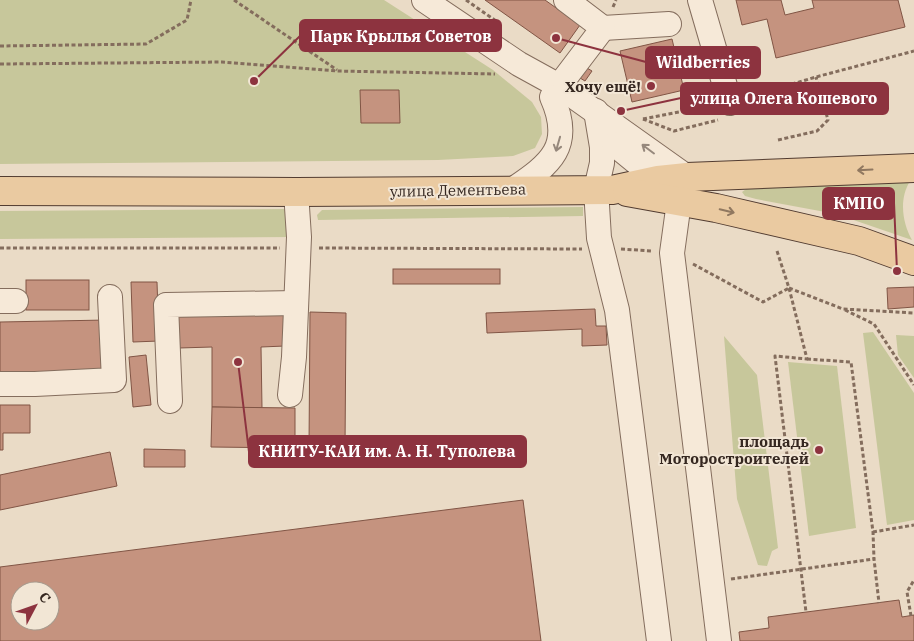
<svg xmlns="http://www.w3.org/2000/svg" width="914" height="641" viewBox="0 0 914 641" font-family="'IBM Plex Serif',serif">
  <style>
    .green { fill: #c7c79b }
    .building { fill: #c5937f; stroke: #815545; fill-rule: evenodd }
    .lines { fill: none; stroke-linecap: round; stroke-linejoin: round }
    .minor-casing { stroke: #846d5d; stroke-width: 26 }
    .major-casing { stroke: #523c31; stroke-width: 30 }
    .path { stroke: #846d5d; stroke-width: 3; stroke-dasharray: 4 2.5; stroke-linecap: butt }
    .minor { stroke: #f6e9d8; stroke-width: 24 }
    .major { stroke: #eacaa1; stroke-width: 28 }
    .oneway { stroke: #96887c }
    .oneway2 { stroke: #907860 }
    .poi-dot { fill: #8d333f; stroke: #f2e6d5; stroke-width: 2 }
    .labels { text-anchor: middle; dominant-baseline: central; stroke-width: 4; stroke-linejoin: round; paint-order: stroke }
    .poi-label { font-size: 15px; font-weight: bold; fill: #352720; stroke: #f2e6d5; text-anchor: end }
    .street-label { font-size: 15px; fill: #352720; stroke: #f2e6d5 }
    .leader { fill: none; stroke: #8d333f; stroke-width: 2 }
    .callout-dot { fill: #8d333f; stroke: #f2e6d5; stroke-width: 2 }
    .callout { fill: #8d333f; stroke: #8d333f; stroke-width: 2 }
    .callout-label { font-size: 16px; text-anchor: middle; font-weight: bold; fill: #fff }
  </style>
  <rect width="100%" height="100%" fill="#eadbc6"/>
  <!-- green -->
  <g class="green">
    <path d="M0 0H384L493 70 532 102 541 117 542 134 535 148 513 156 438 160 0 164Z"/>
    <path d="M910 181C899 199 902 222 912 240L836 214 756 199 745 196 742 192 749 187Z"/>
    <path d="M583 207V216L318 220 317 215 322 210Z"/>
    <path d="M291 209 295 237 0 239V211Z"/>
    <path d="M873 332 914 393V520L887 525 863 333Z"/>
    <path d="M896 335 914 336V378L898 355Z"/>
    <path d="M724 336 757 375 778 548 772 551 767 566 758 565 737 499Z"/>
    <path d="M788 362 837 366 856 528 809 536Z"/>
  </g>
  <!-- building -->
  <g class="building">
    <path d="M485 0H545L580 25 560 53Z"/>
    <path d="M736 0H781L785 15 814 8 812 0H898L905 27 776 58 767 19 742 25Z"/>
    <path d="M672 39 684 90 632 102 620 51Z"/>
    <path d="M582 65 592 71 585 81 575 75Z"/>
    <path d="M360 90H399L400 123H361Z"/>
    <rect x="393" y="269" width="107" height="15"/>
    <rect x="26" y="280" width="63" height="30"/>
    <path d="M131 282H157L159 341 133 342Z"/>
    <path d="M914 287V307L888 309 887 288Z"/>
    <path d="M595 309 596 326H606L607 345 582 346V329L487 333 486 313Z"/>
    <path d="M284 311 285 346 261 347 262 408 212 407V347L179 348 178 313Z"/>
    <path d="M310 312 346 313 345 448 309 447Z"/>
    <path d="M107 320 108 372 0 374V322Z"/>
    <path d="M146 355 151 405 133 407 129 357Z"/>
    <path d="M0 405H30V433H3V450H0Z"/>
    <path d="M212 407 295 408V448L211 447Z"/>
    <path d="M144 449 185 450V467H144Z"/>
    <path d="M110 452 117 486 0 510V475Z"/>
    <path d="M523 500 541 641H0V567ZM20 591H50V621H20Z"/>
    <path d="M899 600 902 617 914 615V641H740L739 632 769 628 768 617Z"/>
  </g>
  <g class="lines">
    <!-- minor casing -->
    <g class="minor-casing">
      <g id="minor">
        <path d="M424 0 519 64 559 86 687 177"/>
        <path d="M700 0 730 103"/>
        <path d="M603 28 669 24"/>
        <path d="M559 86 603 28 566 0"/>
        <path d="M596 111 602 147V163L596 189 599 238 617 310 659 641"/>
        <path d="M614 144 658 180"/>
        <path d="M512 190C551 164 574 146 552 97"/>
        <path d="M679 202 672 253 719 641"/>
        <path d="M0 301H16"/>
        <path d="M0 384H35L114 380 110 297"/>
        <path d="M290 395 294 357 299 237 296 192"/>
        <path d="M170 401 166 305 296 303"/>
      </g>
    </g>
    <!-- major casing -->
    <g class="major-casing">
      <g id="major">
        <path d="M0 191 296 192 612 190 658 180 687 177 914 168"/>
        <path d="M627 192 716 208 859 241 914 261"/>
      </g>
    </g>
    <!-- path -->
    <g class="path">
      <path d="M234 0 337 70"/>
      <path d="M466 0 499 23"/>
      <path d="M613 7 616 0"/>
      <path d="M0 46 146 44 187 20 191 0"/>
      <path d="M0 64 222 62 337 71 495 74"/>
      <path d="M748 97 816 77 914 51"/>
      <path d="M643 119 674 131 718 120"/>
      <path d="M643 119 710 106"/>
      <path d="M778 140 817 131 828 120 816 77"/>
      <path d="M0 248H280"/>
      <path d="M319 248 582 249"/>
      <path d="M621 249 652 251"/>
      <path d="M777 251 789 288 807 359 775 356 806 612"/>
      <path d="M693 264 763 302 789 288"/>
      <path d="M789 288 843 309 914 313"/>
      <path d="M845 310 874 324 914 385"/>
      <path d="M807 359 851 362 873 532 874 559 879 603"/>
      <path d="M873 532 914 525"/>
      <path d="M731 579 874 559"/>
      <path d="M911 616 907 592 914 580"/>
    </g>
    <!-- minor -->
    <use href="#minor" class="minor"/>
    <!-- major -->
    <use href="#major" class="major"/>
  </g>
  <!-- one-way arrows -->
  <defs><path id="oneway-shaft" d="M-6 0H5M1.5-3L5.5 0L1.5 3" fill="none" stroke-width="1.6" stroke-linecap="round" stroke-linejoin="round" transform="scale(1.25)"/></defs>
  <g class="oneway">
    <use href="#oneway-shaft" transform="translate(558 144) rotate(106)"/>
    <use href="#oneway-shaft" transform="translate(648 149) rotate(-143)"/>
  </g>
  <g class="oneway2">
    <use href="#oneway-shaft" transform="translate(865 170) rotate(177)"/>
    <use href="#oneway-shaft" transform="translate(727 211) rotate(13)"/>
  </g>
  <!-- markers -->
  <g class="poi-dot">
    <circle cx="651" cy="86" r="5"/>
    <circle cx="819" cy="450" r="5"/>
  </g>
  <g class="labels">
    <!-- poi labels -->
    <g class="poi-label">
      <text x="641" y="86">Хочу ещё!</text>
      <text x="809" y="441">площадь<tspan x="809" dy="17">Моторостроителей</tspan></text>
    </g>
    <!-- street labels -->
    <g class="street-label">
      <text transform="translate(458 190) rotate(-1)">улица Дементьева</text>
    </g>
  </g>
  <!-- callouts -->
  <path class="leader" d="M254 81L300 36M556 38L646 62M621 111L681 98M897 271L894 203M238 362L249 452"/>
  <g class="callout-dot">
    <circle cx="254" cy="81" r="5"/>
    <circle cx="556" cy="38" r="5"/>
    <circle cx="621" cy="111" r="5"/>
    <circle cx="897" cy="271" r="5"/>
    <circle cx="238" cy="362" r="5"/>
  </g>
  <g class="callout">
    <rect x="300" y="20" width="201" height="31" rx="5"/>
    <rect x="646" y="47" width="114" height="31" rx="5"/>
    <rect x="681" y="83" width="207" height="31" rx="5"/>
    <rect x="823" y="188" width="71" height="31" rx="5"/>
    <rect x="249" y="436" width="277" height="31" rx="5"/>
  </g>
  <g class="callout-label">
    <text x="401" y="42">Парк Крылья Советов</text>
    <text x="703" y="68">Wildberries</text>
    <text x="784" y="104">улица Олега Кошевого</text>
    <text x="859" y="209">КМПО</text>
    <text x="387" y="457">КНИТУ-КАИ им. А. Н. Туполева</text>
  </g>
  <!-- north arrow -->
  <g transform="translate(35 606) rotate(49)"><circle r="24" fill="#f2e6d5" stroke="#a69a8d"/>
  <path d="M0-4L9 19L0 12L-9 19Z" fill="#8d333f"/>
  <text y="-8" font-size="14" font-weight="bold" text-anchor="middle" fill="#352720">С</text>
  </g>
</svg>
